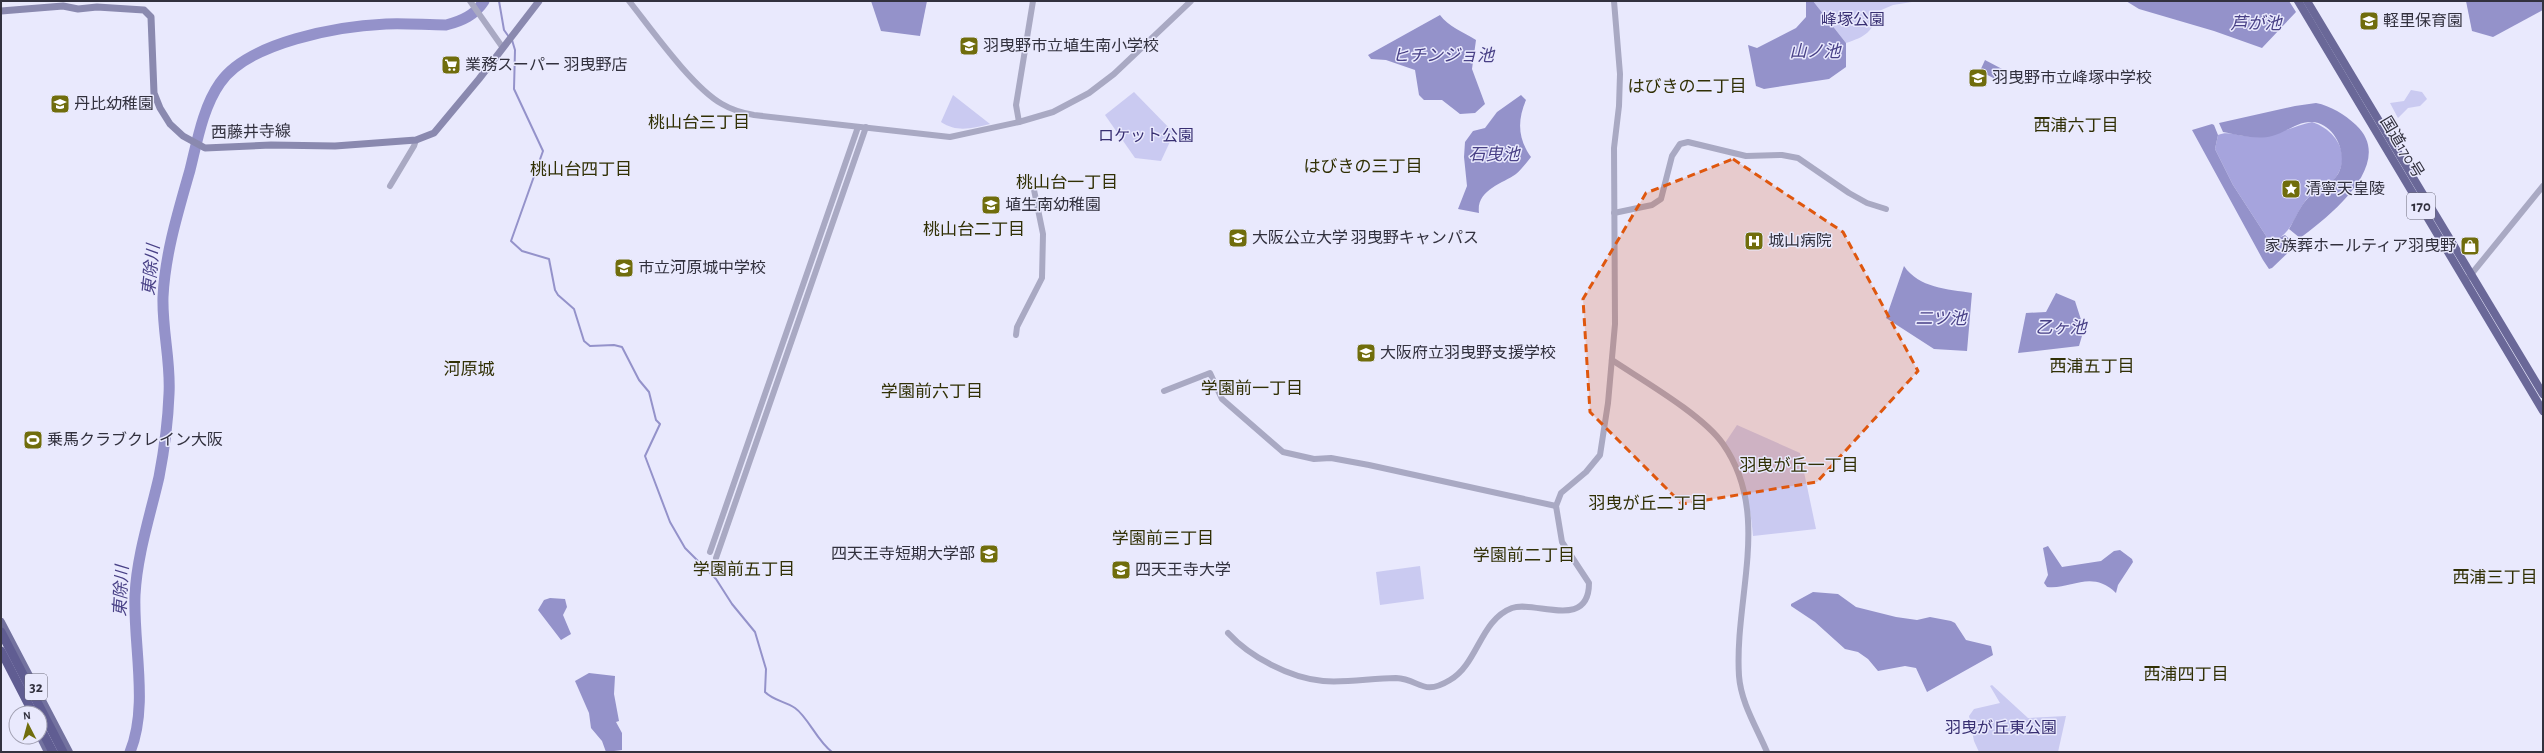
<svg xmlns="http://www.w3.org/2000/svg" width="2544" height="753" viewBox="0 0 2544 753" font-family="'Alegreya Sans','Noto Sans JP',sans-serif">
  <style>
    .green { fill: #cacaf1 }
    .forest { fill: #a6a4dd }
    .water { fill: #9492ca }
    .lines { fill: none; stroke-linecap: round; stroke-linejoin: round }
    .stream { stroke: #9492ca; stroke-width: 2 }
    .river { stroke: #9492ca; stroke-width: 11 }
    .tertiary { stroke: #a9a9c3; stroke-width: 6 }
    .secondary { stroke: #8a89af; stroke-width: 7 }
    .primary { stroke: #73729f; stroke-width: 8 }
    .trunk { stroke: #6a6898; stroke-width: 8 }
    .motorway { stroke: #605d92; stroke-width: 9 }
    .marked { fill: #df570e; fill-opacity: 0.2; stroke: #df570e; stroke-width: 3; stroke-dasharray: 8 5; stroke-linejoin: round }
    .labels { text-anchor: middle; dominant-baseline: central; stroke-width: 3; stroke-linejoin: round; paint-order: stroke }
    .shield { fill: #e9e9fd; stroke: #696877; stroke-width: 1 }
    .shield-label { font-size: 15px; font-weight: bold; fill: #32313e }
    .park-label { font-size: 16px; fill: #382f72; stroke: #e9e9fd }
    .poi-label { font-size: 16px; fill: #32313e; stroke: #e9e9fd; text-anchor: start }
    .street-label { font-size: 16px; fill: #32313e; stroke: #e9e9fd }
    .water-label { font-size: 17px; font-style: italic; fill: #484086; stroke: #e9e9fd }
    .neighbourhood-label { font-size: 17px; fill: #313005; stroke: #e9e9fd }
  </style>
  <rect width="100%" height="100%" fill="#e9e9fd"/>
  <!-- green -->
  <g class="green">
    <path d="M1813 1H1918L1893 5 1879 11C1873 32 1865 37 1846 43Z"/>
    <path d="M2411 90 2422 92 2427 99 2420 106 2408 108 2398 118 2390 103 2404 101Z"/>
    <path d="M1134 92 1174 133 1161 161 1135 158 1105 115Z"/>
    <path d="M953 95 990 124C972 128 958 133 941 122Z"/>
    <path d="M1737 425 1800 453 1816 529 1753 536C1750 501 1743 473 1725 443Z"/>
    <path d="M1420 566 1424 599 1380 605 1376 572Z"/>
    <path d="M1992 685 2028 718 2066 716 2058 752H1979L1974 741 1969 716 1974 709 2000 703 1990 686Z"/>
  </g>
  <!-- forest -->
  <path class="forest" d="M2312 122C2339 131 2354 160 2331 183 2324 190 2313 191 2306 200 2294 215 2291 237 2270 242L2233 185 2215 149 2218 135C2227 131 2235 135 2245 136 2271 138 2288 128 2312 122Z"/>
  <!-- water -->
  <g class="water">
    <path d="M871 1H927L920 36 881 31Z"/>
    <path d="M1806 1H1813L1846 43V67L1829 79 1764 89 1756 86 1748 45 1757 48 1796 28 1806 17Z"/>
    <path d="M2126 1H2289L2296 12 2262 48 2214 31 2139 9Z"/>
    <path d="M2466 1H2543V10L2493 37 2472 31Z"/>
    <path d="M1440 15C1448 26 1463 32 1476 40L1472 69 1485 104 1475 113 1460 114 1442 100H1424L1419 95 1415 70 1386 60 1371 59 1368 55Z"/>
    <path d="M1985 60 2004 70 1999 81 1980 71Z"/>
    <path d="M1521 95 1526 100C1517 121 1518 139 1531 157 1526 163 1522 169 1516 174 1502 184 1476 190 1479 213L1458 209 1467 186 1464 157 1465 142 1473 131 1485 128 1497 112Z"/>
    <path d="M2316 103C2331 106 2344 114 2356 125 2397 163 2329 217 2300 238L2289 229C2295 219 2300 206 2308 198 2318 188 2331 186 2338 174 2349 155 2335 123 2312 122 2298 121 2285 133 2272 136 2257 140 2238 135 2223 132L2219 123 2295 106Z"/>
    <path d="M2212 124 2214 125 2218 135 2215 149 2233 185 2270 242 2285 235 2296 245 2272 268 2269 269 2263 260 2192 130Z"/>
    <path d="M1904 266C1919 288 1947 289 1972 293L1967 351 1934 349 1886 318Z"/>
    <path d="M2056 293 2075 301 2084 329 2079 346 2018 353 2026 313 2046 312Z"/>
    <path d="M2048 546 2062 567 2101 561 2114 551 2120 550 2132 559 2133 562 2118 585 2116 593C2091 569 2071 590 2047 587L2044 583 2048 575 2043 548Z"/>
    <path d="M1813 592 1838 594 1856 607 1896 617 1917 620 1930 617 1951 621 1955 623 1966 640 1991 646 1993 655 1927 692 1916 668 1905 666 1878 671 1868 659 1858 652 1845 649 1815 622 1791 606V604Z"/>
    <path d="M550 598 565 599 567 607 563 615 571 634 561 640 538 610 544 600Z"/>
    <path d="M589 673 615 676 614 694 619 721 616 722 622 733V750L606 752 602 741 591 728 589 713 575 681Z"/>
  </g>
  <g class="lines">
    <!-- stream -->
    <g class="stream">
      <path d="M499 1 504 30 509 37"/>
      <path d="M512 40 515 50 514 89 543 151 511 241 522 251 549 259 555 290 558 295 574 309 584 341 590 346 614 345 622 347 639 380 649 392 656 420 660 424 645 456 670 522 685 548 716 579 732 604 755 632 766 669 765 692C774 701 785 701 795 708 808 717 817 741 832 752"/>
    </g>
    <!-- river -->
    <path class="river" d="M130 752C149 706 133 645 135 595 137 555 150 516 159 477 164 451 168 421 169 394 171 362 162 330 163 297 165 254 178 212 190 170 197 142 203 107 220 83 248 42 339 26 386 24 406 23 426 25 446 25 462 21 475 15 484 1"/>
    <!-- tertiary -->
    <g class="tertiary">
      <path d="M470 1 503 48"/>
      <path d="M629 1C652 30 692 87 722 104 732 110 743 113 754 115L950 137 1019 122 1053 112 1089 93 1114 74 1191 1"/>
      <path d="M1019 122 1016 105 1033 1"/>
      <path d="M390 186 414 146 416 140"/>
      <path d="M1614 213 1652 205 1661 199 1672 156 1680 144 1688 142 1746 156 1782 155 1798 158 1849 193 1867 203 1886 209"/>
      <path d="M2469 277 2543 186"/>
      <path d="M1016 335 1017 327 1042 278 1043 234 1033 185"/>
      <path d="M1612 360C1642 380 1703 415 1723 444 1772 514 1734 597 1739 676 1741 703 1757 728 1767 752"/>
      <path d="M1164 391 1210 373 1222 399 1283 452 1314 459 1331 458 1369 465 1556 506"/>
      <path d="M710 552 858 127"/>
      <path d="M716 558 866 127"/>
      <path d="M1228 633C1250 657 1290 678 1323 681 1347 683 1372 678 1396 678 1420 679 1422 697 1450 680 1478 664 1480 620 1512 608 1535 600 1589 631 1589 583L1562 542 1556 506 1561 493 1586 472 1600 455 1608 403 1615 324 1614 148 1619 106 1620 74 1614 1"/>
    </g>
    <!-- secondary -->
    <path class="secondary" d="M1 11 63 6 78 9 97 7 144 10 151 17 154 93 160 108 170 124 183 136 205 148 271 145 335 146 416 140 434 133 479 79 539 1"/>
    <!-- primary -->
    <g class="primary">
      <path d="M1 622 69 752"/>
      <path d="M40 736 48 752"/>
    </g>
    <!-- trunk -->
    <g class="trunk">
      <path d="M2298 1 2543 411"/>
      <path d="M2307 1 2543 394"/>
    </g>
    <!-- motorway -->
    <g class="motorway">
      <path d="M1 632 63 752"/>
      <path d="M1 651 33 713"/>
      <path d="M40 727 53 752"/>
    </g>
  </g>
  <!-- marked area -->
  <path class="marked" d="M1733 159 1843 232 1918 371 1817 482 1682 504 1590 412 1583 299 1646 193Z"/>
  <!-- icons -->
  <defs>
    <g id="school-square" transform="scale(1)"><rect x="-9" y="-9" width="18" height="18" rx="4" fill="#706d0c" stroke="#e9e9fd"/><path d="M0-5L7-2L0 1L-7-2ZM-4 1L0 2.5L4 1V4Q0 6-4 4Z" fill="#fff"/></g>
    <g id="supermarket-square" transform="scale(1)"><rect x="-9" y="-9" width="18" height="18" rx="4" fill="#706d0c" stroke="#e9e9fd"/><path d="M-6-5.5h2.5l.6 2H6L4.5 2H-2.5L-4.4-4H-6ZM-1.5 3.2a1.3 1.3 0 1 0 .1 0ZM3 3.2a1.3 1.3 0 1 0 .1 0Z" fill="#fff"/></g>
    <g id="sight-square" transform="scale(1)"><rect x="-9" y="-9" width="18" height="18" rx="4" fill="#706d0c" stroke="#e9e9fd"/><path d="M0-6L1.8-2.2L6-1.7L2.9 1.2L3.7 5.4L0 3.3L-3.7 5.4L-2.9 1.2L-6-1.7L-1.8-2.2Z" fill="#fff"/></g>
    <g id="university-square" transform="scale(1)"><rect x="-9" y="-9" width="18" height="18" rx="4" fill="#706d0c" stroke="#e9e9fd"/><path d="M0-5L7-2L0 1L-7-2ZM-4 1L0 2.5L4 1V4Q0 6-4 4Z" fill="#fff"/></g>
    <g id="hospital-square" transform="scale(1)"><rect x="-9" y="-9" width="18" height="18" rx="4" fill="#706d0c" stroke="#e9e9fd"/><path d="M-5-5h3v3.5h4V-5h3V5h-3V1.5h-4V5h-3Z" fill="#fff"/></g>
    <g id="shop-square" transform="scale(1)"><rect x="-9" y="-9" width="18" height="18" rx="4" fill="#706d0c" stroke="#e9e9fd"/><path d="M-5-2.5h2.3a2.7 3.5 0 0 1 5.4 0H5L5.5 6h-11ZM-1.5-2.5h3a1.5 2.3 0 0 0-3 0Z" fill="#fff"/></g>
    <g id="stadium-square" transform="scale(1)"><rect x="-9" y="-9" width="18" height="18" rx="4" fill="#706d0c" stroke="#e9e9fd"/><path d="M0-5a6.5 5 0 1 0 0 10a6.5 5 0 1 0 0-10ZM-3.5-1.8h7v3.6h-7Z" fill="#fff"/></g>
  </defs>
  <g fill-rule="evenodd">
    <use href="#school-square" x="2369" y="21"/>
    <use href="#school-square" x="969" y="46"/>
    <use href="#supermarket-square" x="451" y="65"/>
    <use href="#school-square" x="1978" y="78"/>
    <use href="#school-square" x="60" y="104"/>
    <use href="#sight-square" x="2291" y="189"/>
    <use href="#school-square" x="991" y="205"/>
    <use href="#university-square" x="1238" y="238"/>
    <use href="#hospital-square" x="1754" y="241"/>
    <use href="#shop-square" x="2470" y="246"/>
    <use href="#school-square" x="624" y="268"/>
    <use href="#school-square" x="1366" y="353"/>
    <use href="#stadium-square" x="33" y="440"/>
    <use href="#university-square" x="989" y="554"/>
    <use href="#university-square" x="1121" y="570"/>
  </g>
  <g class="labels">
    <!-- shield labels -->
    <g class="shield">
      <rect x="2407" y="193" width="28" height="26" rx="3"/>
      <rect x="25" y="674" width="22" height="26" rx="3"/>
    </g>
    <g class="shield-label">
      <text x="2421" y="206">170</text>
      <text x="36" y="687">32</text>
    </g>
    <!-- park labels -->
    <g class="park-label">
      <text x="1853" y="20">峰塚公園</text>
      <text x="1146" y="136">ロケット公園</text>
      <text x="2001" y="728">羽曳が丘東公園</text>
    </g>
    <!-- poi labels -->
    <g class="poi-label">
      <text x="2383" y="21">軽里保育園</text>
      <text x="983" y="46">羽曳野市立埴生南小学校</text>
      <text x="465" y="65">業務スーパー 羽曳野店</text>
      <text x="1992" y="78">羽曳野市立峰塚中学校</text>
      <text x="74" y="104">丹比幼稚園</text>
      <text x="2305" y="189">清寧天皇陵</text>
      <text x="1005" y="205">埴生南幼稚園</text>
      <text x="1252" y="238">大阪公立大学 羽曳野キャンパス</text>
      <text x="1768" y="241">城山病院</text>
      <text x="2456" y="246" text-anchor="end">家族葬ホールティア羽曳野</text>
      <text x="638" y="268">市立河原城中学校</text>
      <text x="1380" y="353">大阪府立羽曳野支援学校</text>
      <text x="47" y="440">乗馬クラブクレイン大阪</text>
      <text x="975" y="554" text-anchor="end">四天王寺短期大学部</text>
      <text x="1135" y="570">四天王寺大学</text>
    </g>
    <!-- street labels -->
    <g class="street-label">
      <text transform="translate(251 132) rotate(-1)">西藤井寺線</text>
      <text transform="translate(2402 147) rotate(59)">国道170号</text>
    </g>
    <!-- water labels -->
    <g class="water-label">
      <text x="2256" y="23">芦が池</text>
      <text x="1815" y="51">山ノ池</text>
      <text x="1443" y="55">ヒチンジョ池</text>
      <text x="1494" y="154">石曳池</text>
      <text transform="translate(151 270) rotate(-84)">東除川</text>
      <text x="1941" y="318">二ツ池</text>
      <text x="2061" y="327">乙ヶ池</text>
      <text transform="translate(121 591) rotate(-87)">東除川</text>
    </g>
    <!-- neighbourhood labels -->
    <g class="neighbourhood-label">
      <text x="1687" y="86">はびきの二丁目</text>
      <text x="699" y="122">桃山台三丁目</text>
      <text x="2076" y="125">西浦六丁目</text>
      <text x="1363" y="166">はびきの三丁目</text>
      <text x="581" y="169">桃山台四丁目</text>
      <text x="1067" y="182">桃山台一丁目</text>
      <text x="974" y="229">桃山台二丁目</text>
      <text x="2092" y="366">西浦五丁目</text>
      <text x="469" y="369">河原城</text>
      <text x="1252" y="388">学園前一丁目</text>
      <text x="932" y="391">学園前六丁目</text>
      <text x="1799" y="465">羽曳が丘一丁目</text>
      <text x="1648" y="503">羽曳が丘二丁目</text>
      <text x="1163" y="538">学園前三丁目</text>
      <text x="1524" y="555">学園前二丁目</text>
      <text x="744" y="569">学園前五丁目</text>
      <text x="2495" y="577">西浦三丁目</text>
      <text x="2186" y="674">西浦四丁目</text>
    </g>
  </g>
  <!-- border -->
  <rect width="2544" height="753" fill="none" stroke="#32313e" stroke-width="4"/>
  <!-- north arrow -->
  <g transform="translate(28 725) rotate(354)"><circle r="19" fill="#e9e9fd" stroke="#a09fb1"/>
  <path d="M0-3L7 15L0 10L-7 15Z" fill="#706d0c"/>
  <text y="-6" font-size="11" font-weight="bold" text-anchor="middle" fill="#32313e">N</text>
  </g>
</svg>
